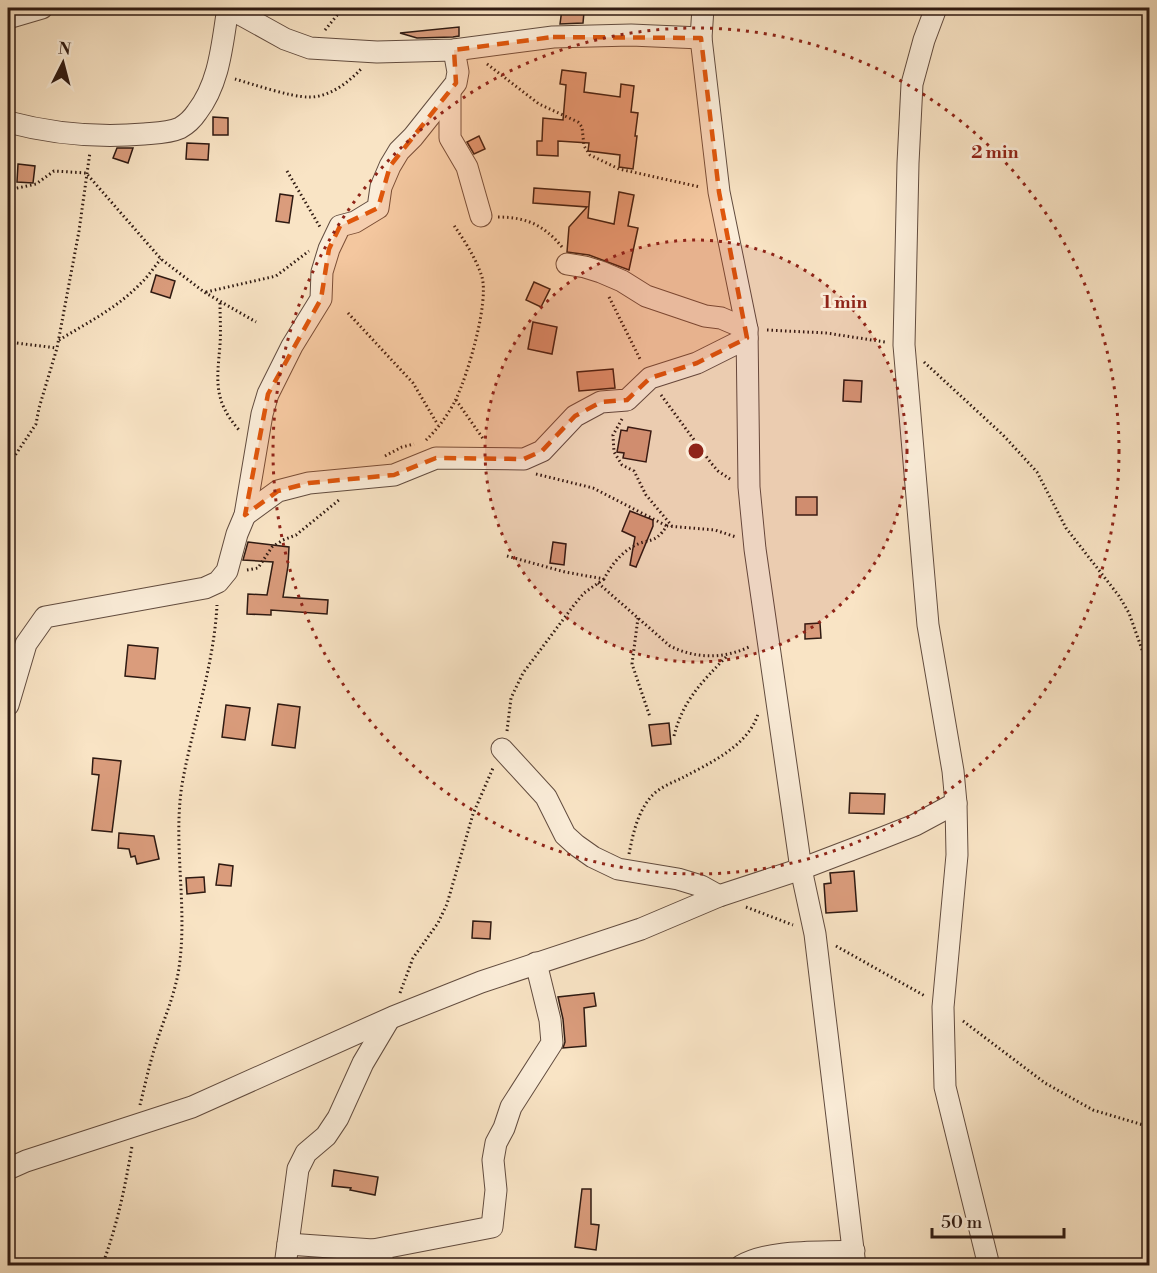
<svg xmlns="http://www.w3.org/2000/svg" width="1157" height="1273" viewBox="0 0 1157 1273" font-family="'Libre Bodoni',serif">
  <style>
    .building { fill: #da9c7c; stroke: #2f1a12; stroke-width: 1.5 }
    .lines { fill: none; stroke-linecap: round; stroke-linejoin: round }
    .minor-casing { stroke: #624c3f; stroke-width: 23 }
    .path { stroke: #2f1a12; stroke-width: 3; stroke-dasharray: 1.5 3; stroke-linecap: butt }
    .minor { stroke: #fbedd9; stroke-width: 21 }
    .marked { fill: #df560c; fill-opacity: 0.2; stroke: #df560c; stroke-width: 4.5; stroke-dasharray: 12 8; stroke-linejoin: round }
    .ring { fill: none; stroke: #8f2418; stroke-width: 3; stroke-dasharray: 3 6 }
    .centre { fill: #8f2418; stroke: #fbedd9; stroke-width: 3 }
    .ring-label { font-size: 18px; text-anchor: middle; font-weight: bold; fill: #8f2418; stroke: #fbedd9; stroke-width: 5; stroke-linejoin: round; paint-order: stroke }
  </style>
  <rect width="100%" height="100%" fill="#f9e4c5"/>
  <filter id="stains"><feTurbulence type="fractalNoise" baseFrequency=".00333" numOctaves="4"/><feColorMatrix values="0 0 0 0 .2 0 0 0 0 .09 0 0 0 0 .02 0 0 0 .5 -.17"/></filter>
  <radialGradient id="worn" r=".72"><stop offset=".6" stop-color="#630" stop-opacity="0"/><stop offset="1" stop-color="#630" stop-opacity=".3"/></radialGradient>
  <!-- building -->
  <g class="building">
    <path d="M562 9 584 12 583 23 560 24Z"/>
    <path d="M459 27V36L453 37 417 38 400 33Z"/>
    <path d="M562 70 586 73 584 92 620 97 621 84 634 86 631 112 638 113 635 136H637L633 169 619 167 620 155 588 151 589 143 558 141V156L537 155V141H542L543 118 563 120 566 85 560 84Z"/>
    <path d="M213 117 228 118V135H213Z"/>
    <path d="M479 136 485 149 474 154 467 142Z"/>
    <path d="M187 143 209 144 208 160 186 159Z"/>
    <path d="M117 148H133L128 163 113 158Z"/>
    <path d="M18 164 35 166 33 183 17 182Z"/>
    <path d="M534 188 590 192 588 218 614 224 619 192 634 195 628 226 638 228 629 270 589 255 567 252 569 227 587 207 533 203Z"/>
    <path d="M280 194 293 196 289 223 276 221Z"/>
    <path d="M156 275 175 281 170 298 151 292Z"/>
    <path d="M534 282 550 289 541 307 526 300Z"/>
    <path d="M533 322 557 327 552 354 528 349Z"/>
    <path d="M613 369 615 388 579 391 577 372Z"/>
    <path d="M844 380 862 381 861 402 843 401Z"/>
    <path d="M628 427 651 431 646 462 623 458 624 453 617 452 621 430 627 431Z"/>
    <rect x="796" y="497" width="21" height="18"/>
    <path d="M630 511 653 520V526L636 567 630 565 635 537 622 531Z"/>
    <path d="M248 542 289 547 288 566 283 597 328 600 327 614 271 610V615L247 614 248 594 267 595 273 562 243 560Z"/>
    <path d="M553 542 566 544 564 565 550 563Z"/>
    <path d="M820 623 821 638 805 639V624Z"/>
    <path d="M128 645 158 648 155 679 125 676Z"/>
    <path d="M278 704 300 707 295 748 272 745Z"/>
    <path d="M226 705 250 708 245 740 222 737Z"/>
    <path d="M669 723 671 744 652 746 649 725Z"/>
    <path d="M93 758 121 761 112 832 92 830 99 775 92 774Z"/>
    <path d="M850 793 885 794 884 814 849 813Z"/>
    <path d="M119 833 154 836 159 859 137 864 135 856 131 857 129 849 118 848Z"/>
    <path d="M219 864 233 866 231 886 216 885Z"/>
    <path d="M854 871 857 911 826 913 824 884 831 883 830 873Z"/>
    <path d="M204 877 205 892 187 894 186 878Z"/>
    <path d="M473 921 491 922 490 939 472 938Z"/>
    <path d="M594 993 596 1006 584 1008 586 1046 563 1048 565 1042 563 1019 558 997Z"/>
    <path d="M334 1170 378 1177 375 1195 350 1190 351 1188 332 1186Z"/>
    <path d="M582 1189H591V1224L599 1225 596 1250 575 1247Z"/>
  </g>
  <g class="lines">
    <!-- minor casing -->
    <g class="minor-casing">
      <g id="minor">
        <path d="M229 8 285 39 310 48 377 52 454 50 553 37 631 35 701 38"/>
        <path d="M703 8 701 38 719 192 747 329 749 487 755 549 801 869 815 934 855 1266"/>
        <path d="M936 8 924 40 912 84 908 163 904 345 928 625 953 771 956 803 957 855 943 1007 945 1087 989 1266"/>
        <path d="M8 18 42 8"/>
        <path d="M450 92V138L467 167 481 216"/>
        <path d="M8 122C53 134 97 138 144 134 156 133 169 133 180 128 187 124 193 118 197 112 220 82 222 44 228 8"/>
        <path d="M567 264 585 267 601 272 622 281 646 296 705 316 721 318 747 329"/>
        <path d="M245 515 278 491 309 483 394 475 436 458 524 459 542 451 575 416 601 402 627 400 650 378 697 363 747 338"/>
        <path d="M8 705 26 644 45 617 205 588 218 582 227 571 237 534 245 515 262 414 268 394 292 346 321 299 322 272 329 249 340 226 355 222 378 208 381 187 390 166 399 151 413 137 456 83 458 72 454 50"/>
        <path d="M502 749 546 797 565 835 576 845 593 857 618 869 678 879 701 886 719 896"/>
        <path d="M8 1169 26 1161 192 1107 393 1017 481 982 641 929 719 896 801 869 882 838 915 825 956 803"/>
        <path d="M288 1244 373 1250 386 1266"/>
        <path d="M373 1250 492 1227 496 1190 493 1160 496 1143 504 1128 511 1107 552 1043 550 1020 536 963"/>
        <path d="M285 1266 298 1169 306 1153 326 1136 338 1118 363 1063 388 1021"/>
        <path d="M741 1266C771 1249 820 1253 854 1251"/>
      </g>
    </g>
    <!-- path -->
    <g class="path">
      <path d="M325 30 343 8"/>
      <path d="M487 64 539 104 578 122 582 127 584 146 590 155 619 169 700 187"/>
      <path d="M235 79C252 84 291 97 308 97 328 98 348 83 361 69"/>
      <path d="M287 171 320 227"/>
      <path d="M8 190 36 184 54 171 86 173 161 259 204 292 256 322"/>
      <path d="M498 217C526 217 544 225 562 247"/>
      <path d="M206 292 276 276 309 251"/>
      <path d="M609 297 641 361"/>
      <path d="M220 303C220 317 221 331 220 345 217 381 213 400 239 430"/>
      <path d="M348 313 413 383 438 425"/>
      <path d="M767 330 826 333 885 342"/>
      <path d="M59 340C87 323 117 308 140 284 148 277 154 267 161 259"/>
      <path d="M8 342 57 348"/>
      <path d="M924 362 1003 435 1037 472 1066 528 1119 596 1129 613 1150 672"/>
      <path d="M661 395 711 463 718 471 730 479"/>
      <path d="M456 400 484 440"/>
      <path d="M622 419 613 435 614 452 622 465 634 471 646 495 672 526"/>
      <path d="M426 440C437 430 450 412 456 399 468 374 489 303 482 277 476 258 464 240 453 224"/>
      <path d="M385 456 402 447 414 444"/>
      <path d="M8 466 36 424 39 408 57 348 79 231 90 152"/>
      <path d="M536 474 593 488 667 526"/>
      <path d="M507 556 565 572 604 579C610 567 620 554 632 547 649 537 653 546 667 526L715 530 736 537"/>
      <path d="M247 570 258 568 272 547 283 540 296 535 339 500"/>
      <path d="M598 583 670 646C696 659 723 659 749 647"/>
      <path d="M638 618 632 664 650 717"/>
      <path d="M507 731 511 698 523 673 574 605 584 593 604 579"/>
      <path d="M674 736C683 700 702 682 727 656"/>
      <path d="M629 854C633 834 637 814 650 798 658 788 671 783 682 778 710 763 748 746 758 714"/>
      <path d="M746 907 793 925"/>
      <path d="M836 946 925 996"/>
      <path d="M400 993 413 958 438 923 447 904 473 814 493 768"/>
      <path d="M963 1021 1045 1083 1093 1110 1150 1127"/>
      <path d="M140 1105C145 1085 149 1066 155 1047 164 1018 177 991 180 960 187 900 172 838 183 779 194 721 214 664 217 605"/>
      <path d="M102 1266C117 1226 125 1188 132 1146"/>
    </g>
    <!-- minor -->
    <use href="#minor" class="minor"/>
  </g>
  <!-- marked area -->
  <path class="marked" d="M553 37 701 38 719 192 747 338 697 363 650 378 627 400 601 402 575 416 542 451 524 459 436 458 394 475 309 483 278 491 245 515 268 394 321 299 329 249 340 226 378 208 390 166 456 83 454 50Z"/>
  <!-- distance rings -->
  <circle cx="696" cy="451" r="211" fill="#8f2418" fill-opacity=".12"/>
  <g class="ring">
    <circle cx="696" cy="451" r="211"/>
    <circle cx="696" cy="451" r="423"/>
  </g>
  <circle cx="696" cy="451" r="9" class="centre"/>
  <g class="ring-label">
    <text x="995" y="158">2 min</text>
    <text x="845" y="308">1 min</text>
  </g>
  <!-- margin -->
  <rect width="1157" height="1273" fill="none" stroke="#f9e4c5" stroke-width="30"/>
  <rect x="9" y="9" width="1139" height="1255" fill="none" stroke="#2f1a12" stroke-width="3"/>
  <rect x="15" y="15" width="1127" height="1243" fill="none" stroke="#2f1a12" stroke-width="1.5"/>
  <!-- north arrow -->
  <g transform="translate(63 63) rotate(6)" stroke="#fbedd9" stroke-width="4.5" paint-order="stroke">
  <path d="M0-4.5L10 22L0 15L-10 22Z" fill="#2f1a12"/>
  <text y="-9" font-size="16" font-weight="bold" text-anchor="middle" fill="#2f1a12">N</text>
  </g>
  <!-- scale -->
  <path d="M932 1228v9h132v-9" fill="none" stroke="#2f1a12" stroke-width="3"/>
  <text x="941" y="1228" font-size="18" fill="#2f1a12" stroke="#fbedd9" stroke-width="4.5" paint-order="stroke">50 m</text>
  <rect width="100%" height="100%" filter="url(#stains)"/>
  <rect width="100%" height="100%" fill="url(#worn)"/>
</svg>
